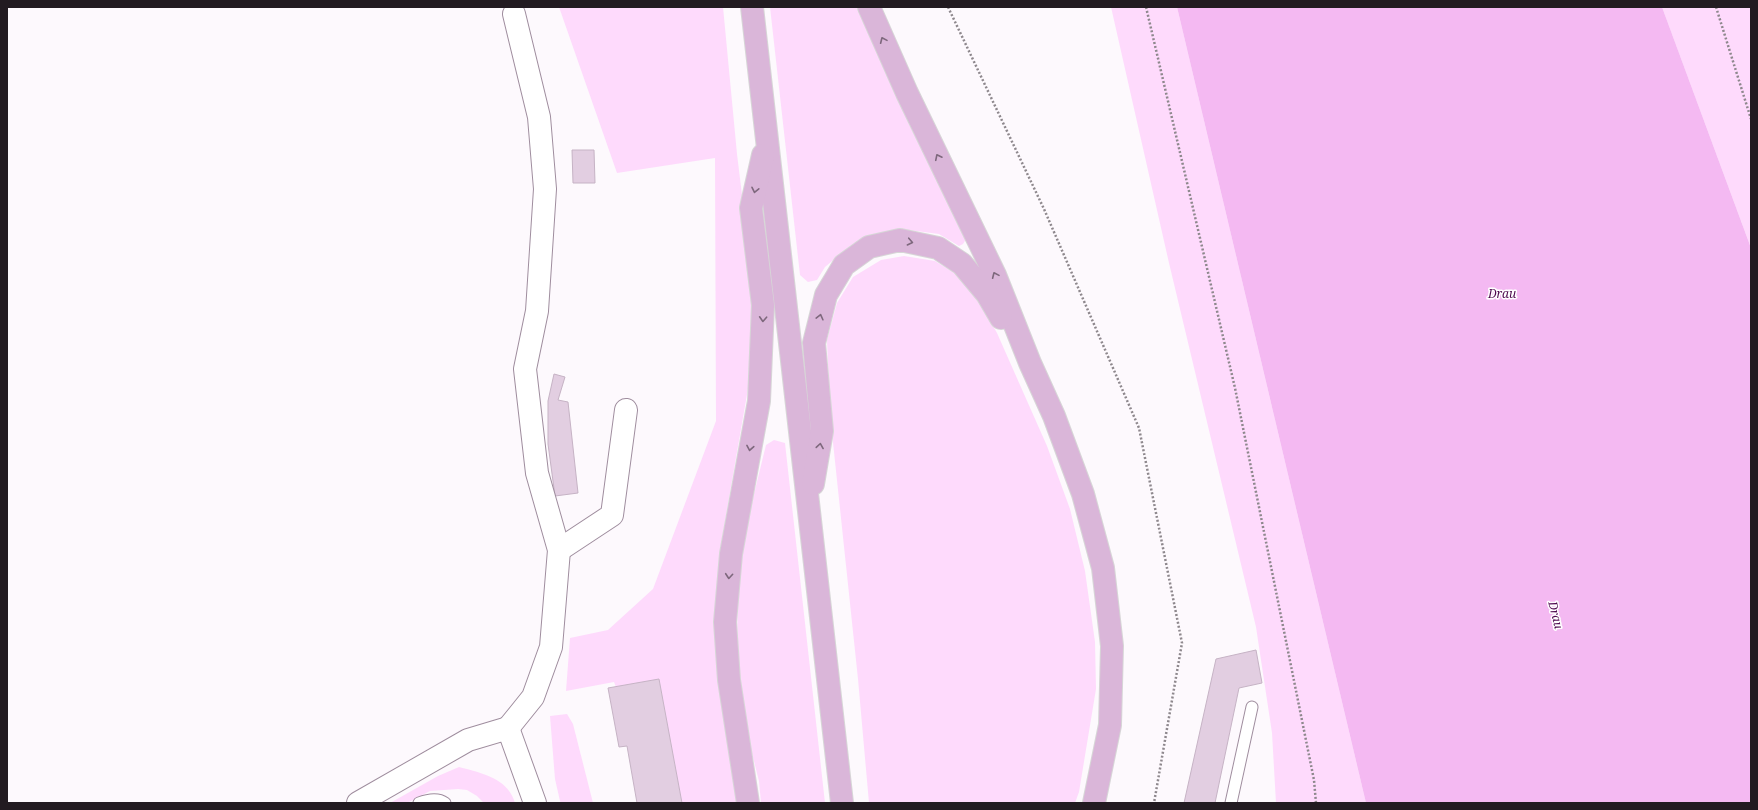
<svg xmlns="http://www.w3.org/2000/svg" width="1758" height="810" viewBox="0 0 1758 810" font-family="'Noto Serif',serif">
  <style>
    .green { fill: #fedafc }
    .water { fill: #f4b9f2 }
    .building { fill: #e2cee1; stroke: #c6b3c5 }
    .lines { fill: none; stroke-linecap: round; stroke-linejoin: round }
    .lane-casing { stroke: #9f8d9e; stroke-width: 13 }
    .street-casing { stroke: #9f8d9e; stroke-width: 24 }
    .primary-casing { stroke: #d7d6d7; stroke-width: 24 }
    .path { stroke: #8e888d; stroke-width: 2.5; stroke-dasharray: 2 2; stroke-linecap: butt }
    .lane { stroke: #fff; stroke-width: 11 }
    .street { stroke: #fff; stroke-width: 22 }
    .primary { stroke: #dab6d9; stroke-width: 22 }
    .oneway { stroke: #7e687d }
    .labels { text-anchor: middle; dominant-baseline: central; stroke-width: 3; stroke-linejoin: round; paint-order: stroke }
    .water-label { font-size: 12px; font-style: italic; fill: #4e094f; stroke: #fff }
  </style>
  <rect width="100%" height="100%" fill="#fdf9fd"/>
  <!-- green -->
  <g class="green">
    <path d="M559 7H723L737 154 748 244 752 306 748 389 720 550 717 589V642L741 803H682L659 679 616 687 614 682 566 691 570 638 608 630 653 589 716 421 715 158 617 173Z"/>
    <path d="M770 7H857L909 124 966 239 963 244 959 246 939 234 901 229 869 235 850 246 825 267 817 280 808 282 800 275Z"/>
    <path d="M1111 7H1177L1366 803H1276L1272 733 1256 627 1169 263Z"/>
    <path d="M1662 7H1751V248L1747 237Z"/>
    <path d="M904 256 935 261 955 273 970 286 997 333 1047 446 1070 509 1085 571 1095 642 1096 689 1079 792 1075 803H869L858 679 830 414 827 340 837 303 853 277 881 260Z"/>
    <path d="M774 440 785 443 825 803H761L759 781 746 730 737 648 738 579 752 502 766 445Z"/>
    <path d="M567 714 573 724 593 803H561L560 801 555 779 550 716Z"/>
    <path d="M459 767C481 773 508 778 515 803H484L477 796 467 790 458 789 430 791 407 803H390L438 776Z"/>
  </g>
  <!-- water -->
  <path class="water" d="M1177 7H1662L1751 248V803H1366Z"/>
  <!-- building -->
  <g class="building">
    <path d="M572 150H594L595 183H573Z"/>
    <path d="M554 374 565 377 558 400 568 402 578 493 555 496 548 444V401Z"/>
    <path d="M1256 650 1262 683 1239 688 1215 803H1184L1216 659Z"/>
    <path d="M659 679 682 803H637L627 746 619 747 608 688Z"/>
  </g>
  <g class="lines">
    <!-- lane casing -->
    <g class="lane-casing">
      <g id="lane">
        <path d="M419 803C427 800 438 798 445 803"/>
        <path d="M1231 803 1252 707"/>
      </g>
    </g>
    <!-- street casing -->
    <g class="street-casing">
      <g id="street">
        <path d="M559 550 612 515 626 410"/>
        <path d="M508 728 533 697 551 647 559 550 537 473 525 369 537 311 545 189 539 117 514 14"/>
        <path d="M358 803 468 740 508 728 535 803"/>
      </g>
    </g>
    <!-- primary casing -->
    <g class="primary-casing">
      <g id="primary">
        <path d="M752 7 842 803"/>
        <path d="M869 7 907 93 995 275 1030 363 1054 416 1083 494 1103 568 1112 646 1110 725 1094 803"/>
        <path d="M813 484 822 431 814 343 826 295 844 265 869 247 900 240 938 248 962 264 987 294 1001 318"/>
        <path d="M748 803 729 680 725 622 731 554 759 401 763 305 751 208 763 155"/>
      </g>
    </g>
    <!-- path -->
    <g class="path">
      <path d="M948 7 1044 209 1139 428 1182 643 1154 803"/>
      <path d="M1146 7 1235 388 1314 780 1316 803"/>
      <path d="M1716 7 1751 119"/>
    </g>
    <!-- lane -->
    <use href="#lane" class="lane"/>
    <!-- street -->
    <use href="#street" class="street"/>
    <!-- primary -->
    <use href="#primary" class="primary"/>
  </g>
  <!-- one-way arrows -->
  <defs><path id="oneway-chevron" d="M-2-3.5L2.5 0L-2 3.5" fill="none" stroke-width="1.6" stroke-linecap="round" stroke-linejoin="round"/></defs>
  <g class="oneway">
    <use href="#oneway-chevron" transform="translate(883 40) rotate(-114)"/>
    <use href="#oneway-chevron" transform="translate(938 157) rotate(-116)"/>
    <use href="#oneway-chevron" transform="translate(755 190) rotate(102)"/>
    <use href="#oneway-chevron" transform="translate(910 242) rotate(12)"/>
    <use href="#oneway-chevron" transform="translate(995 275) rotate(-114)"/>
    <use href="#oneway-chevron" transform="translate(820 317) rotate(-76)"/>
    <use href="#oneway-chevron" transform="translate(763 319) rotate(93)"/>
    <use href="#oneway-chevron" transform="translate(820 446) rotate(-81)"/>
    <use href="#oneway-chevron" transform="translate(750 448) rotate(100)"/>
    <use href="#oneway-chevron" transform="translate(729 576) rotate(95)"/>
  </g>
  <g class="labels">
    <!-- water labels -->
    <g class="water-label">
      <text x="1502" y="293">Drau</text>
      <text transform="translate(1556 615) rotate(76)">Drau</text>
    </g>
  </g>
  <!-- border -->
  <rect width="1758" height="810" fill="none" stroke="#221b21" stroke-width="16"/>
</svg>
